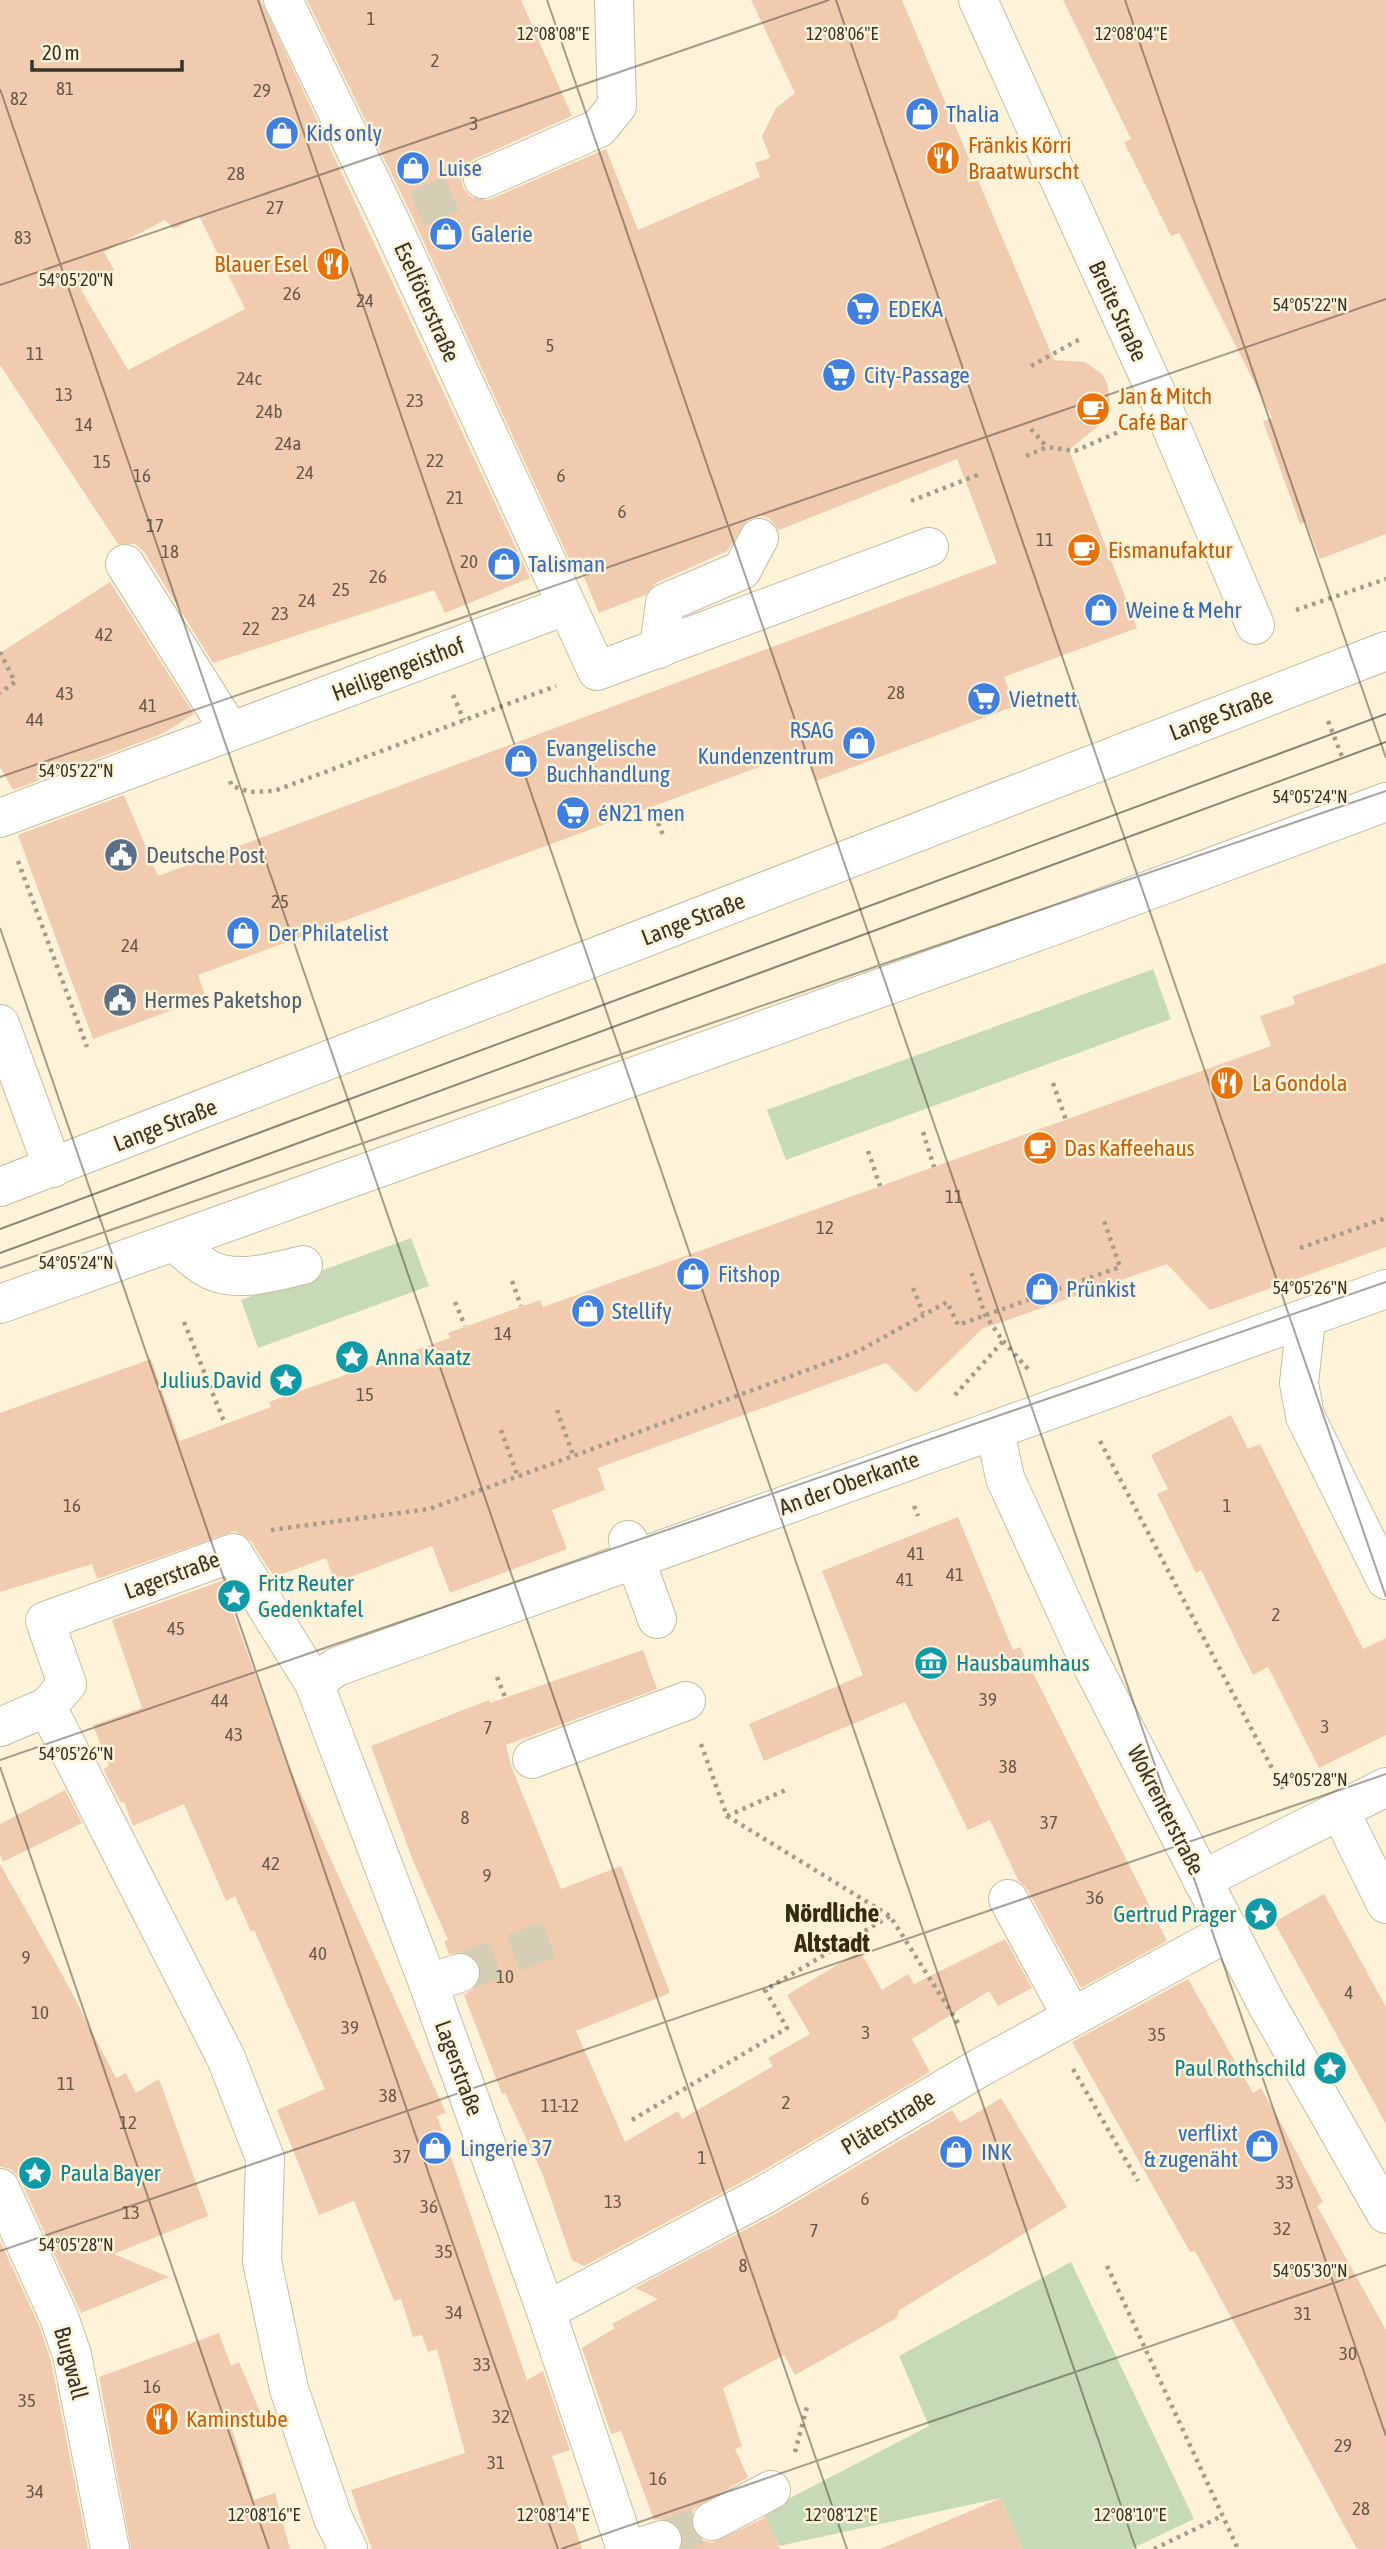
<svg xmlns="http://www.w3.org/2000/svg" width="1386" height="2549" viewBox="0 0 1386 2549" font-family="'Asap Condensed',sans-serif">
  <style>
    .green { fill: #c6dab7 }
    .building { fill: #f1cbaf; fill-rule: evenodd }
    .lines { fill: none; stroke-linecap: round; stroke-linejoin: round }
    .minor-tunnel { stroke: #d6cdb5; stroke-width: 38; stroke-dasharray: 38 19; stroke-linecap: butt }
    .minor-casing { stroke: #c7bda3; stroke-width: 40 }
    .path { stroke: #a59d89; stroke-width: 4.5; stroke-dasharray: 3.5 5; stroke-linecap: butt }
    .minor { stroke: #fff; stroke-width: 38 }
    .tram { stroke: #8b8473; stroke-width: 2 }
    .ticks { fill: none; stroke: #373329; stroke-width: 2; stroke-opacity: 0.45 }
    .labels { text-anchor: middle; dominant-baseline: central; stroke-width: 5; stroke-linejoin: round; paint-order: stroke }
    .number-label { font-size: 19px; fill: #66594a }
    .shop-label { font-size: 23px; fill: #366cbe; stroke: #fef3d8; text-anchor: start }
    .food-label { font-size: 23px; fill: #c56008; stroke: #fef3d8; text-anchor: start }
    .street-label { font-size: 23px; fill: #373329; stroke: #fef3d8 }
    .service-label { font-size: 23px; fill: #4e5e75; stroke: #fef3d8; text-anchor: start }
    .culture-label { font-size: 23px; fill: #0d838f; stroke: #fef3d8; text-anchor: start }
    .quarter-label { font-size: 26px; font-weight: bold; fill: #352c16; stroke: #fef3d8 }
    .ticks-label { font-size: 18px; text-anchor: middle; fill: #373329; stroke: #fef3d8; stroke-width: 5; stroke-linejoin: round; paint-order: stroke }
  </style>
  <rect width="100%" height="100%" fill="#fef3d8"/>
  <!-- green -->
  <g class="green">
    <path d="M1153 969 1171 1019 786 1160 767 1110Z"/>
    <path d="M411 1238 429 1286 258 1348 241 1300Z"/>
    <path d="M1071 2262 1194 2519 1131 2549H1022L1001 2498 779 2546 763 2512 929 2426 899 2356Z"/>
  </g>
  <!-- building -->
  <g class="building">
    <path d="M0 0H261L530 578 445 613 434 590 213 663 144 552 135 544H118L0 365ZM199 216 245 309 128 370 81 290 114 270 104 252 165 220 174 229Z"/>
    <path d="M307 0H521L572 116 474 159 465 167 461 176 463 188 470 196 480 201 491 199 606 149 638 230 760 177 755 163 770 158 762 136 776 108 795 93 751 0H902L1054 360 1085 362 1102 374 1107 383 1110 402 1104 421 1069 450 1137 628 1004 677 1015 706 816 781 805 750 198 975 206 998 93 1039 18 835 124 795 158 876 997 563 957 459 779 530 769 518 759 516 748 519 727 551 656 583 645 595 599 613 576 558 570 561 410 212Z"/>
    <path d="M1063 0H1386V534L1320 559 1306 522 1300 524 1263 421 1272 418 1179 233 1171 236 1124 142 1131 139Z"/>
    <path d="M110 582 194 714 162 734 13 790 0 767V653Z"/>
    <path d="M1386 963V1247L1210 1310 1167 1264 982 1329 916 1393 886 1363 598 1468 605 1490 552 1510 567 1549 450 1593 432 1546 335 1583 326 1558 274 1577 251 1541 235 1531 97 1579 92 1564 0 1592V1413L151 1359 180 1441 271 1407 269 1402 450 1338 448 1333 540 1300 543 1307 1271 1046 1260 1016 1295 1004 1293 996Z"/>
    <path d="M1231 1415 1248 1449 1260 1444 1363 1649 1386 1638V1735L1319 1768 1268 1667 1253 1675 1201 1570 1196 1573 1157 1494 1168 1489 1151 1455Z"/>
    <path d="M958 1517 1013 1650 1020 1647 1167 1941 1081 1988 1027 1889 1018 1880 990 1820 968 1830 905 1702 764 1761 749 1724 863 1675 822 1571Z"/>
    <path d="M224 1580 232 1592 226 1594 289 1767 446 2113 437 2116 527 2380 543 2371 570 2450 552 2456 582 2549H372L365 2531 351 2490 465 2453 437 2349 428 2352 422 2335 413 2337 401 2299 394 2301 354 2201 319 2215 277 2110 325 2089 254 1930 251 1932 235 1896 226 1901 184 1804 133 1826 124 1802 121 1803 103 1769 109 1766 93 1725 142 1708 112 1620Z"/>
    <path d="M643 1650 657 1689 506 1745 511 1766 561 1889 621 1866 670 1993 576 2031 625 2142 678 2111 682 2119 773 2066 768 2058 810 2034 787 1995 860 1951 882 1990 908 1974 914 1984 1005 1939 1032 1988 998 2006 989 1991 912 2039 930 2072 755 2175 584 2266 572 2260 542 2173 505 2093 502 2094 464 1995 476 1987 481 1977V1966L475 1957 465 1952 449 1954 444 1941 448 1940 413 1861 371 1746 489 1700 490 1703Z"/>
    <path d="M65 1790 82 1823 3 1862 0 1855V1824Z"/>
    <path d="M0 1864 64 1978 116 2078 126 2073 136 2093 159 2079 208 2216 114 2254 169 2277 81 2313 20 2179 12 2170 0 2166Z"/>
    <path d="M1324 1894 1386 2007V2124L1274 1922Z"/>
    <path d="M1188 1979 1253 2093 1261 2088 1277 2116 1323 2202 1317 2206 1386 2330V2549H1357L1195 2251 1190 2252 1072 2042Z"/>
    <path d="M1001 2098 1067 2207 898 2311 897 2318 795 2375 784 2355 723 2388 742 2446 735 2449 748 2477 694 2509 690 2519 692 2531 700 2539 712 2543 766 2517 780 2549H681L683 2534 677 2524 666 2519 654 2520 621 2431 611 2434 582 2348 615 2328 612 2324 658 2299 635 2288 777 2213 952 2110 960 2123Z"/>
    <path d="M0 2241 39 2325 51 2361 88 2549H0Z"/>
    <path d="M219 2333 231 2366 239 2362 261 2414 231 2426 254 2500 275 2493 290 2549H131L99 2377Z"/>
    <path d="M1001 2498 1022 2549H880Z"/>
  </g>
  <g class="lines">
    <!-- minor-tunnel -->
    <g class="minor-tunnel">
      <path d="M417 209 483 179"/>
      <path d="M460 1973 552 1938"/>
      <path d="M662 2540 712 2521"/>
    </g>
    <!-- minor casing -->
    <g class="minor-casing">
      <g id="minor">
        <path d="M283 0 390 221 597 671 929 547"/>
        <path d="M978 0 1164 410 1255 625"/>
        <path d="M483 179 599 128 617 106 614 0"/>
        <path d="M125 564 230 731"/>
        <path d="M659 649 665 603 742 570 759 538"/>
        <path d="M0 818 565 606"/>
        <path d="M0 1024 53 1168"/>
        <path d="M0 1187 1386 651"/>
        <path d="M175 1243C185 1251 195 1261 205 1267 233 1285 274 1272 303 1265"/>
        <path d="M0 1304 1053 926 1386 802"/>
        <path d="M1306 1319 1299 1383 1305 1416 1386 1580"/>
        <path d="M995 1430 1005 1478 1083 1648 1266 2003 1386 2214"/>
        <path d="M628 1540 657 1619"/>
        <path d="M314 1683 336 1667 1386 1289"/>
        <path d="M47 1707 226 2058 265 2158 262 2261 289 2389 333 2518 348 2549"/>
        <path d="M0 1727 47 1707 67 1684 45 1621 233 1553 314 1683 428 1983 546 2311 626 2549"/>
        <path d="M532 1759 686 1701"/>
        <path d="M1340 1811 1386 1904"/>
        <path d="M1202 1880 1386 1787"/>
        <path d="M1008 1899 1072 2017"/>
        <path d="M428 1983 460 1973"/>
        <path d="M0 2188 59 2317 72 2355 110 2549"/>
        <path d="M546 2311 766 2194 981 2067 1230 1931"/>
        <path d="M712 2521 771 2490"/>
        <path d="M635 2549 662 2540"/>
      </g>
    </g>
    <!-- path -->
    <g class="path">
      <path d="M1031 366 1082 338"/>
      <path d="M1031 429 1047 447"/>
      <path d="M1026 456 1047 447 1075 451 1123 430"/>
      <path d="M911 501 980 474"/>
      <path d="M1296 610 1386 579"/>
      <path d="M0 652 15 682 0 693"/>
      <path d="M453 695 464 720"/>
      <path d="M1328 721 1343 759"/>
      <path d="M230 781 232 786 250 792 274 791 556 686"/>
      <path d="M652 807 664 838"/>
      <path d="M18 861 87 1047"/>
      <path d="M1053 1083 1066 1120"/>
      <path d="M923 1132 934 1167"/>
      <path d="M868 1151 880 1186"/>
      <path d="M1300 1248 1386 1218"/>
      <path d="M512 1281 521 1306"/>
      <path d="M913 1288 923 1313"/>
      <path d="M455 1302 465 1326"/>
      <path d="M184 1322 225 1424"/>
      <path d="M1003 1341 1028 1369"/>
      <path d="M955 1395 1003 1341 985 1315 970 1268"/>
      <path d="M557 1410 573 1455"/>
      <path d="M501 1430 518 1477"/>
      <path d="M1100 1441 1283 1789"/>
      <path d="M914 1506 918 1516"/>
      <path d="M271 1530 429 1509 859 1351 947 1302 958 1325 1120 1267 1104 1221"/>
      <path d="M497 1677 505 1697"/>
      <path d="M701 1744 727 1816 788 1789"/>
      <path d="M727 1816 890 1916 960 2026"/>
      <path d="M1073 2069 1138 2181"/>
      <path d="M632 2120 787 2028 765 1990 890 1916"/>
      <path d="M1107 2266 1238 2549"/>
      <path d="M795 2452 808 2403"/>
      <path d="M1154 2549 1222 2516"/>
    </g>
    <!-- minor -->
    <use href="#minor" class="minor"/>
    <!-- tram -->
    <g class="tram">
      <path d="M0 1229 1386 714"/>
      <path d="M0 1253 1386 742"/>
    </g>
  </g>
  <!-- ticks -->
  <path class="ticks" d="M258 0 1136 2549M547 0 1386 2436M836 0 1386 1597M1125 0 1386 758M0 89 847 2549M0 285 829 0M0 777 1386 299M0 928 558 2549M0 1268 1386 791M0 1760 1386 1282M0 1767 269 2549M0 2251 1386 1774M561 2549 1386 2265"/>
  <!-- icons -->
  <defs>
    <g id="shop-disc" transform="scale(1.75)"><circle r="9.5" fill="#3f7fe0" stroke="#fef3d8"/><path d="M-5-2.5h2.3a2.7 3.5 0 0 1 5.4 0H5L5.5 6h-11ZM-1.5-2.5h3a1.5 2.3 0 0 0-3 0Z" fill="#fff"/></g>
    <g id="restaurant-disc" transform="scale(1.75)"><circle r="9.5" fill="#e8710a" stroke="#fef3d8"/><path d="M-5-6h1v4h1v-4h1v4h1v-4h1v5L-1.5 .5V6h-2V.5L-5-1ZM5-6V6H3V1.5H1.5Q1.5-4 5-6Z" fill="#fff"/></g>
    <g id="supermarket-disc" transform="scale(1.75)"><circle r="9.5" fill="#3f7fe0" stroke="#fef3d8"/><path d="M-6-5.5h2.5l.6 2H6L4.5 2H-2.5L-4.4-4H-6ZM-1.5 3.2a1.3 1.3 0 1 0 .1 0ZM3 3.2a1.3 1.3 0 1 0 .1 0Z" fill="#fff"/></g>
    <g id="cafe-disc" transform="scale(1.75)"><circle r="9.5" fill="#e8710a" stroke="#fef3d8"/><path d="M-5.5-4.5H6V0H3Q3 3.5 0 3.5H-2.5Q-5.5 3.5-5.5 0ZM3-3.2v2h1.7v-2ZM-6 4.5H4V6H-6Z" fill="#fff"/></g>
    <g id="civic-disc" transform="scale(1.75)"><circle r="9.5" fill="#5c6f8a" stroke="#fef3d8"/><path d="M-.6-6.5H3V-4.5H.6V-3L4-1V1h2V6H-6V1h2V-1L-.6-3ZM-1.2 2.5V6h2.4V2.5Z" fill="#fff"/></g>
    <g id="sight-disc" transform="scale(1.75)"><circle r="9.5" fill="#0f9aa8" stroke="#fef3d8"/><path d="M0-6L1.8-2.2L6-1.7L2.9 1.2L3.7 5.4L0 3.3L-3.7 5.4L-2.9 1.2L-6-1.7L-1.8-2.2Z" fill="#fff"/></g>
    <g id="museum-disc" transform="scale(1.75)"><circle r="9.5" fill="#0f9aa8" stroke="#fef3d8"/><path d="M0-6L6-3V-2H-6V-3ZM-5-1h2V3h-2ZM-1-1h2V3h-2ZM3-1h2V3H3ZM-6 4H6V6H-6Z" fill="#fff"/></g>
  </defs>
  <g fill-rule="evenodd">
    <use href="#shop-disc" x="922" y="114"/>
    <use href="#shop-disc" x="282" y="133"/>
    <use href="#restaurant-disc" x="943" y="158"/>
    <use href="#shop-disc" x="413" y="168"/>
    <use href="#shop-disc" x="446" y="234"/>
    <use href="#restaurant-disc" x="333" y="264"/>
    <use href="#supermarket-disc" x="863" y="309"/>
    <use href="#supermarket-disc" x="839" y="375"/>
    <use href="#cafe-disc" x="1093" y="409"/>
    <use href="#cafe-disc" x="1084" y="550"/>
    <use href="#shop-disc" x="504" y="564"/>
    <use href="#shop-disc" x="1101" y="610"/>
    <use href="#supermarket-disc" x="984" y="699"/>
    <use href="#shop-disc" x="859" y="743"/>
    <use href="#shop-disc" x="521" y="761"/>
    <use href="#supermarket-disc" x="573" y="813"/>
    <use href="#civic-disc" x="121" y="855"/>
    <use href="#shop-disc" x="243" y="933"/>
    <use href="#civic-disc" x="120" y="1000"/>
    <use href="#restaurant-disc" x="1227" y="1083"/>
    <use href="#cafe-disc" x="1040" y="1148"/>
    <use href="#shop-disc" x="693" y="1274"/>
    <use href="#shop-disc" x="1042" y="1289"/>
    <use href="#shop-disc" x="588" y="1311"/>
    <use href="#sight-disc" x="352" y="1357"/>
    <use href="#sight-disc" x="286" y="1380"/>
    <use href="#sight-disc" x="234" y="1596"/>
    <use href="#museum-disc" x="931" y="1663"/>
    <use href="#sight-disc" x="1261" y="1914"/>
    <use href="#sight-disc" x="1330" y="2068"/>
    <use href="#shop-disc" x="1262" y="2146"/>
    <use href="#shop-disc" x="435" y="2148"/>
    <use href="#shop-disc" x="956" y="2152"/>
    <use href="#sight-disc" x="35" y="2173"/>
    <use href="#restaurant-disc" x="162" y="2419"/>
  </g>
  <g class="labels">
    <!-- number labels -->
    <g class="number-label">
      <text x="371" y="18">1</text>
      <text x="435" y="60">2</text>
      <text x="65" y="88">81</text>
      <text x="262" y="90">29</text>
      <text x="19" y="98">82</text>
      <text x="474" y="123">3</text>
      <text x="236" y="173">28</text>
      <text x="275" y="207">27</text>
      <text x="23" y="237">83</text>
      <text x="292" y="293">26</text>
      <text x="365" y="300">24</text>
      <text x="550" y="345">5</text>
      <text x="35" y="353">11</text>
      <text x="249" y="378">24c</text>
      <text x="64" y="394">13</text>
      <text x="415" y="400">23</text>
      <text x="269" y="411">24b</text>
      <text x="84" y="424">14</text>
      <text x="288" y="443">24a</text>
      <text x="435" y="460">22</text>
      <text x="102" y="461">15</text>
      <text x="305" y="472">24</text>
      <text x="142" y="475">16</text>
      <text x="561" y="475">6</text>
      <text x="455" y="497">21</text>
      <text x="622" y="511">6</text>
      <text x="155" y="525">17</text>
      <text x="1045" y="539">11</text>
      <text x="170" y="551">18</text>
      <text x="469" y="561">20</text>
      <text x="378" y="576">26</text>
      <text x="341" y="589">25</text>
      <text x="307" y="600">24</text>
      <text x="280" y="613">23</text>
      <text x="251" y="628">22</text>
      <text x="104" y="634">42</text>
      <text x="896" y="692">28</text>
      <text x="65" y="693">43</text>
      <text x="148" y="705">41</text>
      <text x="35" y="719">44</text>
      <text x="280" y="901">25</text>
      <text x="130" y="945">24</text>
      <text x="954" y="1196">11</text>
      <text x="825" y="1227">12</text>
      <text x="503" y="1333">14</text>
      <text x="365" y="1394">15</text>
      <text x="72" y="1505">16</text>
      <text x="1227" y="1505">1</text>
      <text x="916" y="1553">41</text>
      <text x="955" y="1574">41</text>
      <text x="905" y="1579">41</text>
      <text x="1276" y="1614">2</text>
      <text x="176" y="1628">45</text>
      <text x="988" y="1699">39</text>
      <text x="220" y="1700">44</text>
      <text x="1325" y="1726">3</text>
      <text x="488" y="1727">7</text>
      <text x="234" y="1734">43</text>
      <text x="1008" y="1766">38</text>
      <text x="465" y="1817">8</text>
      <text x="1049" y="1822">37</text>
      <text x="271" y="1863">42</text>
      <text x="487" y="1875">9</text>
      <text x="1095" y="1897">36</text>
      <text x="318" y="1953">40</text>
      <text x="26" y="1957">9</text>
      <text x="505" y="1976">10</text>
      <text x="1349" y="1992">4</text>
      <text x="40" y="2012">10</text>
      <text x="350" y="2027">39</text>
      <text x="866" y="2032">3</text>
      <text x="1157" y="2034">35</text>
      <text x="66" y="2083">11</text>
      <text x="388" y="2095">38</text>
      <text x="786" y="2102">2</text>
      <text x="560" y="2105">11-12</text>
      <text x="128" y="2122">12</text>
      <text x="402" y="2156">37</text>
      <text x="702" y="2157">1</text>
      <text x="1285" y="2182">33</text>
      <text x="865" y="2198">6</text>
      <text x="613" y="2201">13</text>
      <text x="429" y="2206">36</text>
      <text x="131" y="2212">13</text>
      <text x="1282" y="2228">32</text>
      <text x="814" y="2230">7</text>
      <text x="444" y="2251">35</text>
      <text x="743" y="2265">8</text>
      <text x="454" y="2312">34</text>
      <text x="1303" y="2313">31</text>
      <text x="1348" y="2353">30</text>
      <text x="482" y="2364">33</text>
      <text x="152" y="2386">16</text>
      <text x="27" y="2400">35</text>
      <text x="501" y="2416">32</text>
      <text x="1343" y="2445">29</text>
      <text x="496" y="2462">31</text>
      <text x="658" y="2478">16</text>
      <text x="35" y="2491">34</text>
      <text x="1361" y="2508">28</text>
    </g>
    <!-- shop labels -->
    <g class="shop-label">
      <text x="946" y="114">Thalia</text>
      <text x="306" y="133">Kids only</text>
      <text x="438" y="168">Luise</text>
      <text x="471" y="234">Galerie</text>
      <text x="888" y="309">EDEKA</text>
      <text x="864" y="375">City-Passage</text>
      <text x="528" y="564">Talisman</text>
      <text x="1126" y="610">Weine &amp; Mehr</text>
      <text x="1009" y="699">Vietnett</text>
      <text x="834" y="730" text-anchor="end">RSAG<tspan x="834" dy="26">Kundenzentrum</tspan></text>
      <text x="546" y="748">Evangelische<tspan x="546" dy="26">Buchhandlung</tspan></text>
      <text x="598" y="813">éN21 men</text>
      <text x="268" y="933">Der Philatelist</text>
      <text x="718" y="1274">Fitshop</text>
      <text x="1066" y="1289">Prünkist</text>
      <text x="612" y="1311">Stellify</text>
      <text x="1238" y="2133" text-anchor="end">verflixt<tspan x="1238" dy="26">&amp; zugenäht</tspan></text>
      <text x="460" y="2148">Lingerie 37</text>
      <text x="981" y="2152">INK</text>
    </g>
    <!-- food labels -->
    <g class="food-label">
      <text x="968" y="145">Fränkis Körri<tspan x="968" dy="26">Braatwurscht</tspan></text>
      <text x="308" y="264" text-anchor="end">Blauer Esel</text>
      <text x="1118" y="396">Jan &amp; Mitch<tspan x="1118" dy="26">Café Bar</tspan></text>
      <text x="1108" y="550">Eismanufaktur</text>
      <text x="1252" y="1083">La Gondola</text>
      <text x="1064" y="1148">Das Kaffeehaus</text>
      <text x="186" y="2419">Kaminstube</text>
    </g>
    <!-- street labels -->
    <g class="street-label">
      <text transform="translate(427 302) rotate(66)">Eselföterstraße</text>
      <text transform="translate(1118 311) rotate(65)">Breite Straße</text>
      <text transform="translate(398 669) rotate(-21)">Heiligengeisthof</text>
      <text transform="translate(1221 714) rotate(-21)">Lange Straße</text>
      <text transform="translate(693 919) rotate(-21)">Lange Straße</text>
      <text transform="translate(165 1125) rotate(-21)">Lange Straße</text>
      <text transform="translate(849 1483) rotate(-20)">An der Oberkante</text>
      <text transform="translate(172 1575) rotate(-20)">Lagerstraße</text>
      <text transform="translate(1166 1810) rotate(63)">Wokrenterstraße</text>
      <text transform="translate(459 2068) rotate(70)">Lagerstraße</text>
      <text transform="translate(888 2122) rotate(-31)">Pläterstraße</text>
      <text transform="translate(71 2363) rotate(75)">Burgwall</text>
    </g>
    <!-- service labels -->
    <g class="service-label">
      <text x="146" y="855">Deutsche Post</text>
      <text x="144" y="1000">Hermes Paketshop</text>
    </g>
    <!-- culture labels -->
    <g class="culture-label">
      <text x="376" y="1357">Anna Kaatz</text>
      <text x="262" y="1380" text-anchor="end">Julius David</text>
      <text x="258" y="1583">Fritz Reuter<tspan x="258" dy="26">Gedenktafel</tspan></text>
      <text x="956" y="1663">Hausbaumhaus</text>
      <text x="1236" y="1914" text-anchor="end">Gertrud Prager</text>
      <text x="1306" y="2068" text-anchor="end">Paul Rothschild</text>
      <text x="60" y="2173">Paula Bayer</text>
    </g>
    <!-- quarter labels -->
    <g class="quarter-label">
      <text x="832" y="1913">Nördliche<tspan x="832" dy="30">Altstadt</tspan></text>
    </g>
  </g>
  <g class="ticks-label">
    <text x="553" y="40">12°08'08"E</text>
    <text x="842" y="40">12°08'06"E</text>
    <text x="1131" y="40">12°08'04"E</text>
    <text x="76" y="286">54°05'20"N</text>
    <text x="1310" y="311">54°05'22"N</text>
    <text x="76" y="777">54°05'22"N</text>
    <text x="1310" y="803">54°05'24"N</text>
    <text x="76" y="1269">54°05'24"N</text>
    <text x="1310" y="1294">54°05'26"N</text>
    <text x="76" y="1760">54°05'26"N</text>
    <text x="1310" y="1786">54°05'28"N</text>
    <text x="76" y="2251">54°05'28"N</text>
    <text x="1310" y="2277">54°05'30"N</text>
    <text x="264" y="2521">12°08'16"E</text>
    <text x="553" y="2521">12°08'14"E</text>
    <text x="841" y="2521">12°08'12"E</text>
    <text x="1130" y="2521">12°08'10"E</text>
  </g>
  <!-- scale -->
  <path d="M32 60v10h150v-10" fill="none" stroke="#373329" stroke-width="3.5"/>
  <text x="42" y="60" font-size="21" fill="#373329" stroke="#fef3d8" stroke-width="5" paint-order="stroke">20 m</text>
</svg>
